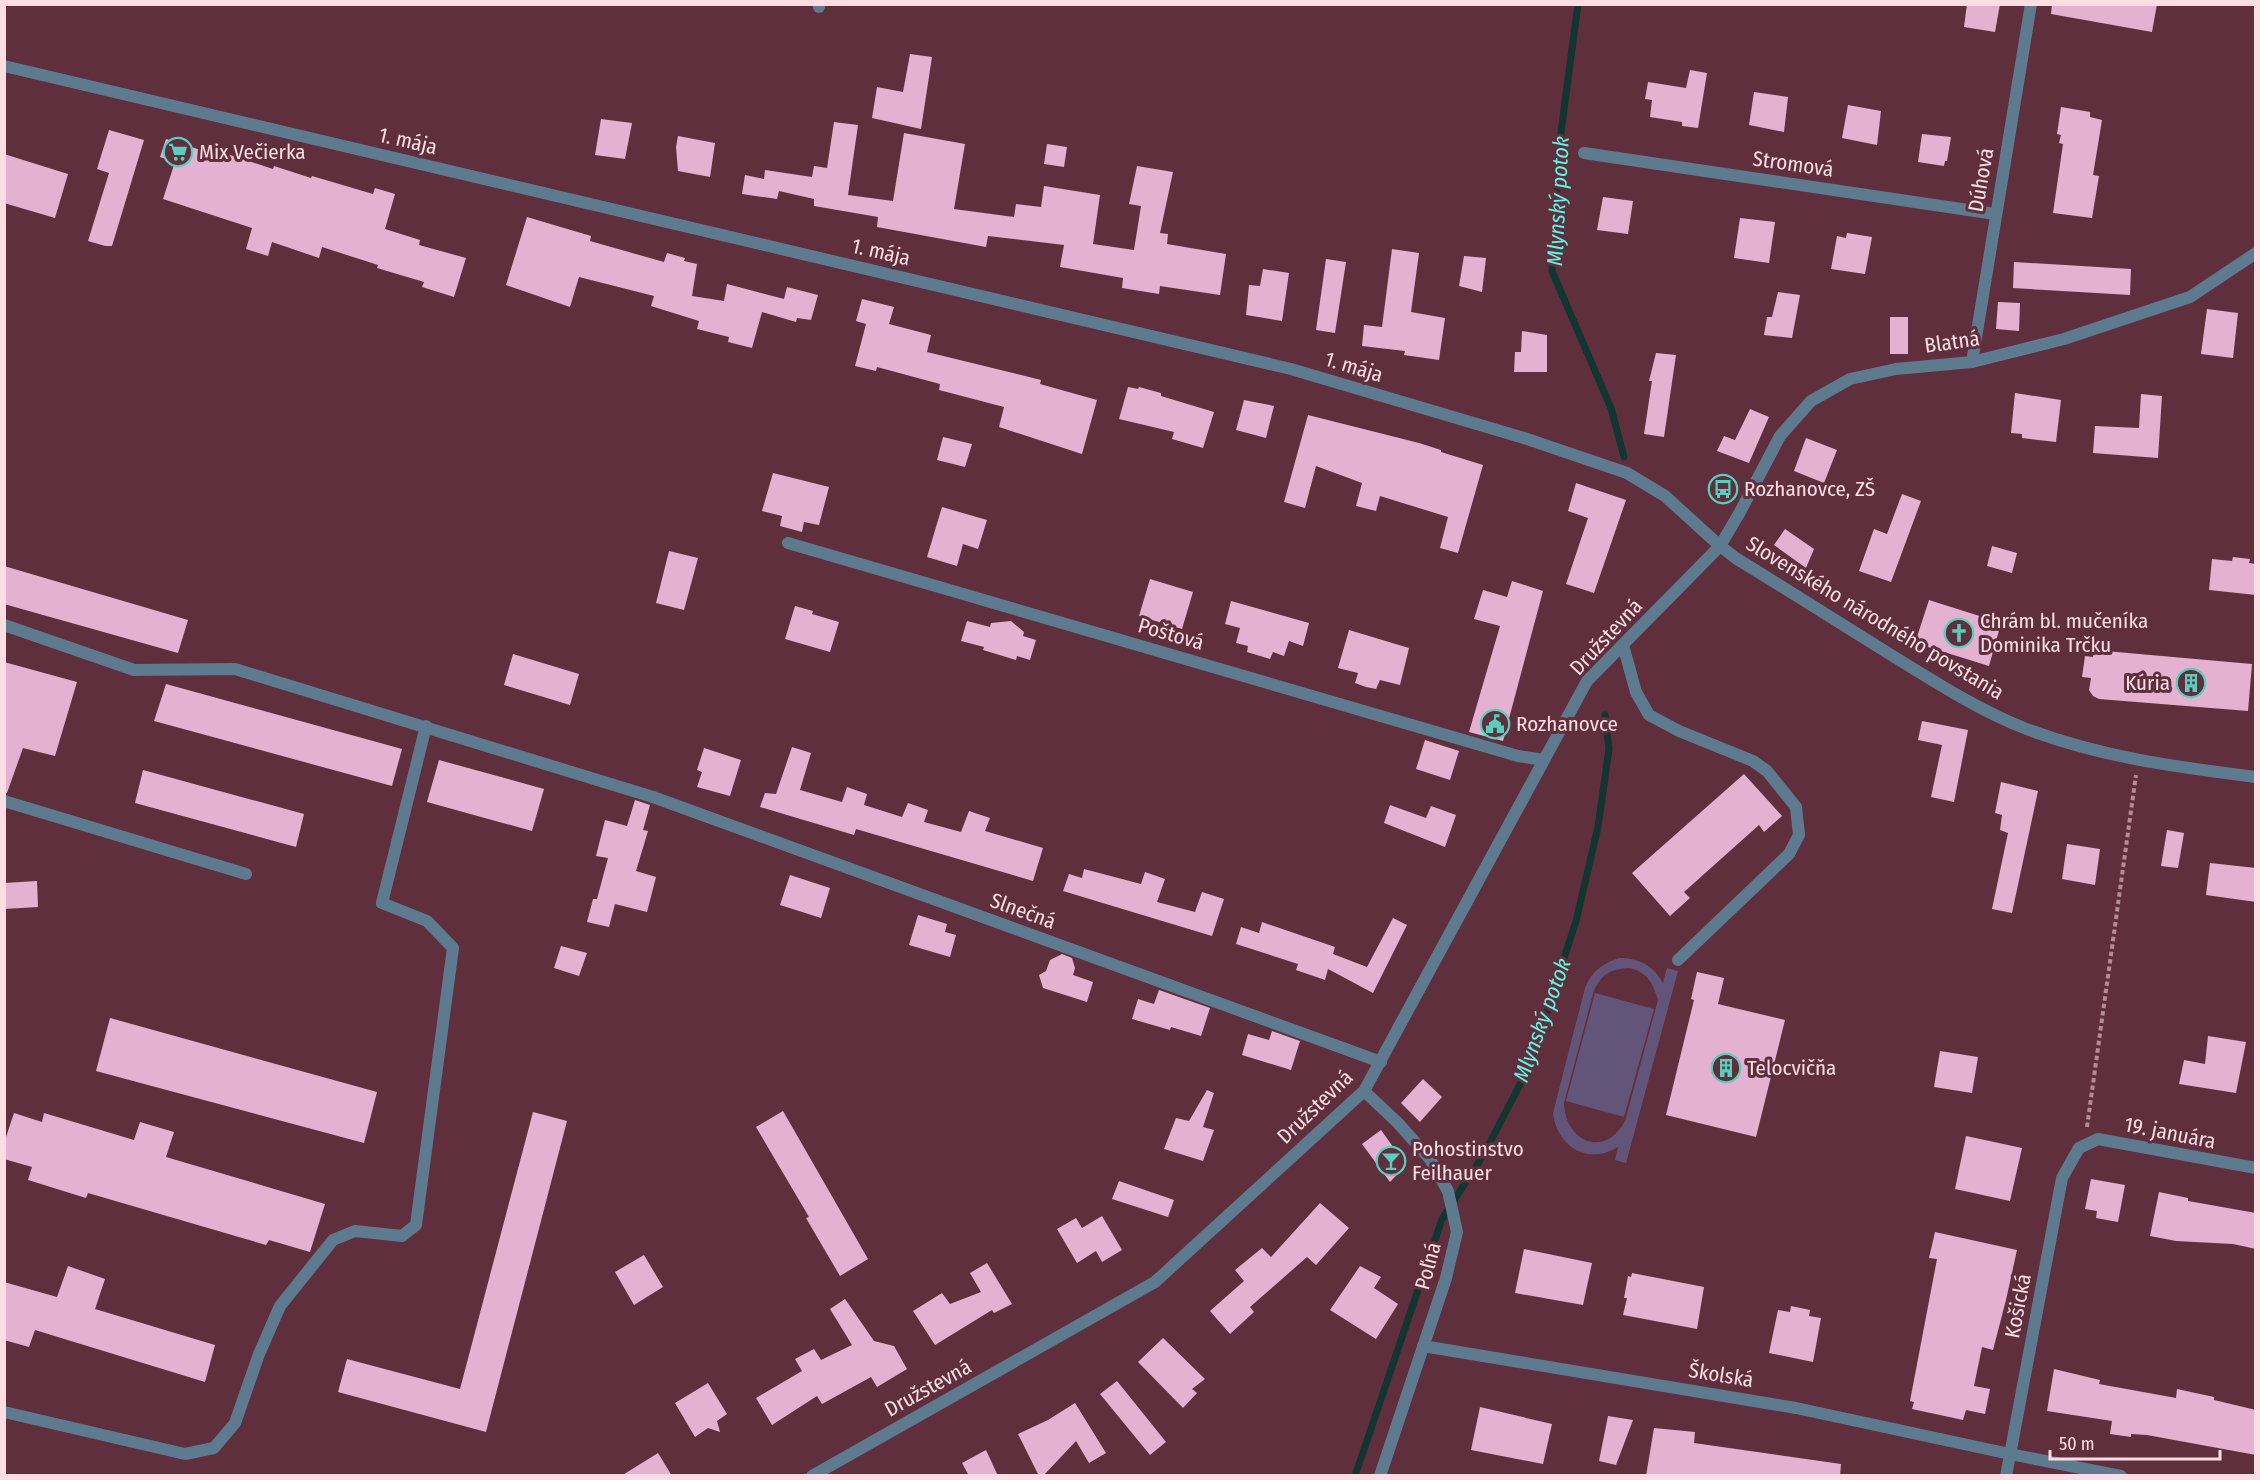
<svg xmlns="http://www.w3.org/2000/svg" width="2260" height="1480" viewBox="0 0 2260 1480" font-family="'Fira Sans Condensed',sans-serif">
  <style>
    .green { fill: #63557a; fill-rule: evenodd }
    .lines { fill: none; stroke-linecap: round; stroke-linejoin: round }
    .stream { stroke: #12352f; stroke-width: 7 }
    .building { fill: #e5b1d1 }
    .path { stroke: #b38c96; stroke-width: 4; stroke-dasharray: 4.5 3; stroke-linecap: butt }
    .service { stroke: #5e7a8f; stroke-width: 12 }
    .minor { stroke: #5e7a8f; stroke-width: 12 }
    .tertiary { stroke: #5e7a8f; stroke-width: 12 }
    .labels { text-anchor: middle; dominant-baseline: central; stroke-width: 6; stroke-linejoin: round; paint-order: stroke }
    .street-label { font-size: 21px; fill: #fcdde4; stroke: #602f3e }
    .poi-label { font-size: 21px; fill: #fcdde4; stroke: #602f3e; text-anchor: start }
    .water-label { font-size: 22px; font-style: italic; fill: #5ef7e1; stroke: #602f3e }
  </style>
  <rect width="100%" height="100%" fill="#602f3e"/>
  <!-- green -->
  <g class="green">
    <path d="M1619 958C1638 958 1653 965 1663 983L1667 968 1678 971 1626 1163 1615 1160 1618 1147C1587 1166 1557 1146 1553 1113L1585 988C1592 971 1602 964 1619 958ZM1630 968C1648 973 1653 983 1658 1000L1625 1121C1605 1159 1565 1142 1564 1103L1594 990C1603 973 1611 969 1630 968Z"/>
    <path d="M1595 993 1654 1009 1624 1117 1566 1101Z"/>
  </g>
  <g class="lines">
    <!-- stream -->
    <g class="stream">
      <path d="M1578 4 1561 132 1552 271 1611 408 1624 457"/>
      <path d="M1355 1476 1442 1219 1484 1154 1529 1067 1576 921 1598 827 1609 749 1605 715"/>
    </g>
  </g>
  <!-- building -->
  <g class="building">
    <path d="M1967 4H2000L1995 32 1964 27Z"/>
    <path d="M2052 4H2157L2152 32 2051 14Z"/>
    <path d="M910 54 932 57 921 129 872 118 877 87 903 92Z"/>
    <path d="M1690 70 1707 73 1698 128 1682 126V122L1650 117 1652 100 1645 99 1648 82 1686 88Z"/>
    <path d="M1754 92 1788 97 1784 132 1749 125Z"/>
    <path d="M1848 105 1881 111 1877 145 1842 138Z"/>
    <path d="M2061 107 2090 112V117L2102 120 2093 175 2099 176 2092 218 2053 213 2063 144 2059 143 2061 135 2057 134Z"/>
    <path d="M601 119 632 123 625 159 595 155Z"/>
    <path d="M834 122 858 125 848 195 893 201 904 133 965 144 954 209 1014 217 1016 204 1041 207 1044 186 1100 195 1093 244 1134 250 1141 206 1129 204 1137 166 1173 172 1160 233 1168 234 1167 244 1226 254 1220 295 1160 286 1159 294 1122 288 1123 278 1060 267 1064 245 988 236 986 247 877 227 878 217 814 206V199L779 191 777 199 742 194 745 175 764 179 765 170 812 177 814 166 827 168Z"/>
    <path d="M109 130 144 140 112 246H105L88 241 109 173 97 169Z"/>
    <path d="M1922 134 1951 137 1947 161H1945L1944 166 1918 162Z"/>
    <path d="M678 136 715 143 710 177 678 171 676 147Z"/>
    <path d="M166 139 226 158 227 154 273 169 274 166 311 178 312 176 373 194 375 188 395 194 385 229 420 240 419 245 466 258 454 297 422 287 424 282 377 268 378 265 322 247 319 258 272 242 268 256 246 249 252 228 163 199 175 162 160 157Z"/>
    <path d="M1047 144 1067 147 1064 167 1044 164Z"/>
    <path d="M4 154 68 174 55 218 4 203Z"/>
    <path d="M1603 197 1633 201 1628 234 1597 230Z"/>
    <path d="M527 217 591 236 590 241 664 262 667 253 685 258 684 261 697 264 692 296 724 301 727 284 784 299 787 287 818 295 811 320 797 318 796 322 762 312 752 348 728 342 729 337 697 329 699 321 651 306 654 296 579 277 570 307 506 285Z"/>
    <path d="M1740 218 1775 222 1769 263 1734 258Z"/>
    <path d="M1847 233 1872 237 1865 274 1831 269 1837 236 1846 238Z"/>
    <path d="M1392 249 1419 253 1411 312 1445 318 1439 360 1404 355 1405 351 1362 346 1364 325 1382 327Z"/>
    <path d="M1464 256 1486 258 1482 292 1459 286Z"/>
    <path d="M1326 259 1346 262 1335 333 1316 330Z"/>
    <path d="M2014 262 2131 269 2130 295 2013 288Z"/>
    <path d="M1263 269 1289 273 1282 321 1246 315 1249 285 1260 286Z"/>
    <path d="M1778 292 1800 295 1792 338 1764 335 1767 317H1772Z"/>
    <path d="M862 299 894 307 889 324 931 335 927 352 1041 380 1040 384 1097 400 1082 454 999 427 1004 407 939 390 940 384 877 367 876 371 855 366 866 324 856 321Z"/>
    <path d="M1998 302 2020 303 2019 331 1996 329Z"/>
    <path d="M2207 309 2238 313 2233 358 2201 354Z"/>
    <rect x="1890" y="317" width="18" height="37"/>
    <path d="M1522 331 1547 335V372H1514L1515 352H1521Z"/>
    <path d="M1656 353 1676 355 1664 437 1644 434 1652 381H1649Z"/>
    <path d="M1128 387 1138 389 1139 387 1161 393V396L1214 412 1203 448 1172 439 1174 432 1119 419Z"/>
    <path d="M2015 393 2061 400 2056 442 2022 438V434L2011 433Z"/>
    <path d="M2141 394 2162 396 2158 458 2093 453 2095 426 2139 428Z"/>
    <path d="M1244 400 1274 406 1266 438 1236 430Z"/>
    <path d="M1750 409 1769 417 1749 463 1717 451 1724 436 1735 440Z"/>
    <path d="M1308 415 1419 443 1441 450V452L1483 465 1458 553 1440 548 1448 517 1380 496 1376 511 1356 506 1362 483 1316 466 1305 508 1284 502Z"/>
    <path d="M943 437 972 444 965 467 937 460Z"/>
    <path d="M1806 438 1837 450 1824 483 1794 471Z"/>
    <path d="M773 473 829 487 819 525 804 522 802 532 780 526 782 516 762 511Z"/>
    <path d="M1576 483 1626 500 1594 593 1566 584 1588 518 1568 511Z"/>
    <path d="M1902 494 1921 501 1891 582 1859 571 1874 529 1887 534Z"/>
    <path d="M942 507 987 520 978 549 963 544 957 566 927 557Z"/>
    <path d="M1785 529 1814 549 1806 568 1774 545Z"/>
    <path d="M1992 546 2017 553 2012 573 1987 566Z"/>
    <path d="M669 551 698 558 684 610 656 603Z"/>
    <path d="M2233 557 2250 559 2249 563 2256 564V595L2209 590 2212 559 2232 561Z"/>
    <path d="M4 566 188 620 178 653 4 604Z"/>
    <path d="M1150 579 1193 592 1182 629 1139 616Z"/>
    <path d="M1512 581 1543 591 1503 741 1469 732 1500 626 1474 619 1483 590 1507 597Z"/>
    <path d="M1929 600 1992 620 1990 624 2000 627 1989 666 1915 643Z"/>
    <path d="M1231 601 1309 623 1303 646 1289 641 1284 656 1273 652 1270 659 1247 652 1248 646 1236 643 1240 628 1225 624Z"/>
    <path d="M795 606 813 611 812 614 839 622 830 652 785 639Z"/>
    <path d="M967 621 990 627 991 623 1011 621 1024 632 1023 636 1036 640 1030 660 1017 656 1016 660 983 650 984 647 961 641Z"/>
    <path d="M1349 630 1409 648 1400 685 1380 680 1376 689 1366 687 1355 683 1358 673 1338 668Z"/>
    <path d="M2094 650 2252 664 2248 711 2099 699 2093 696 2089 690 2091 678 2082 677 2085 656 2093 657Z"/>
    <path d="M513 654 579 674 570 705 504 685Z"/>
    <path d="M4 662 77 682 55 756 23 748 7 793 4 792Z"/>
    <path d="M166 684 402 749 392 786 154 721Z"/>
    <path d="M1922 721 1968 730 1954 802 1931 797 1942 745 1918 740Z"/>
    <path d="M1425 740 1459 751 1450 780 1416 769Z"/>
    <path d="M792 747 811 753 800 790 842 802 847 787 867 794 864 805 902 817 908 803 928 810 924 822 961 832 969 811 990 818 985 831 1043 848 1033 881 856 829 854 835 760 807 765 793 776 794Z"/>
    <path d="M704 748 741 760 730 796 697 787 702 772 697 770Z"/>
    <path d="M439 760 544 789 532 831 427 802Z"/>
    <path d="M143 770 304 814 296 847 135 803Z"/>
    <path d="M1744 774 1782 816 1764 832 1759 825 1684 892 1690 898 1670 916 1632 873Z"/>
    <path d="M2001 782 2038 791 2012 913 1992 909 2008 833 2000 830 2002 815 1995 813Z"/>
    <path d="M635 800 650 805 643 830 648 831 636 871 656 877 647 912 615 904 609 927 587 922 593 899H597L608 858 596 856 605 820 627 826Z"/>
    <path d="M1390 805 1426 818 1431 806 1456 815 1445 847 1384 823Z"/>
    <path d="M2167 830 2184 833 2178 868 2161 866Z"/>
    <path d="M2067 844 2100 849 2095 885 2062 879Z"/>
    <path d="M2210 863 2256 868V902L2206 895Z"/>
    <path d="M1084 869 1141 884 1145 872 1165 879 1157 902 1195 912 1202 892 1224 899 1212 936 1063 891 1069 874 1082 878Z"/>
    <path d="M790 875 830 888 821 918 780 905Z"/>
    <path d="M37 881 38 907 4 909V883Z"/>
    <path d="M918 915 947 924 945 932 956 935 950 957 909 945Z"/>
    <path d="M1393 918 1407 925 1373 993 1328 969 1325 980 1296 970 1298 964 1236 944 1241 927 1259 933 1262 922 1335 947 1333 954 1367 967Z"/>
    <path d="M561 946 587 953 579 976 554 968Z"/>
    <path d="M1062 954 1072 958 1075 968 1073 975 1093 982 1087 1002 1043 988 1039 975 1046 971 1050 960Z"/>
    <path d="M1697 972 1724 978 1718 1004 1785 1020 1756 1137 1666 1115 1694 1000 1691 999Z"/>
    <path d="M1159 990 1210 1008 1201 1036 1171 1027 1170 1030 1132 1019 1138 999 1154 1004Z"/>
    <path d="M110 1018 377 1092 364 1143 96 1071Z"/>
    <path d="M1272 1031 1300 1041 1291 1070 1242 1055 1248 1034 1269 1040Z"/>
    <path d="M2208 1036 2246 1042 2236 1093 2179 1084 2184 1060 2205 1064Z"/>
    <path d="M1940 1051 1978 1057 1972 1093 1934 1087Z"/>
    <path d="M1423 1079 1442 1097 1420 1122 1401 1103Z"/>
    <path d="M1207 1090 1214 1093 1203 1127 1214 1130 1203 1161 1164 1149 1176 1118 1189 1121Z"/>
    <path d="M783 1111 868 1259 840 1276 806 1218 809 1217 756 1127Z"/>
    <path d="M533 1112 567 1121 486 1432 338 1392 347 1359 460 1389Z"/>
    <path d="M14 1113 42 1122 44 1113 134 1140 140 1122 174 1132 166 1157 325 1204 310 1252 269 1240 266 1245 88 1193 86 1198 28 1180 32 1167 4 1159V1143Z"/>
    <path d="M1381 1130 1406 1165 1390 1182 1362 1144Z"/>
    <path d="M1966 1136 2022 1148 2010 1201 1955 1189Z"/>
    <path d="M2091 1179 2125 1185 2118 1222 2096 1218 2097 1211 2085 1209Z"/>
    <path d="M1119 1181 1174 1200 1168 1217 1112 1199Z"/>
    <path d="M2159 1192 2188 1198V1201L2256 1213V1249L2233 1244 2176 1241 2150 1236Z"/>
    <path d="M1320 1203 1349 1228 1316 1265 1307 1257 1250 1307 1254 1312 1230 1334 1210 1311 1244 1281 1235 1270 1262 1248 1271 1257Z"/>
    <path d="M1102 1216 1122 1250 1102 1262 1096 1251 1077 1263 1057 1229 1076 1218 1082 1228Z"/>
    <path d="M1935 1232 2017 1250 2006 1300 1993 1350 1982 1347 1974 1386 1990 1389 1985 1414 1966 1410 1963 1420 1912 1409 1914 1402 1910 1401 1937 1259 1929 1258Z"/>
    <path d="M1524 1249 1592 1263 1583 1305 1515 1293Z"/>
    <path d="M644 1255 663 1287 634 1305 615 1272Z"/>
    <path d="M987 1263 1012 1304 994 1313 992 1310 935 1345 913 1311 942 1293 950 1304 981 1292 970 1273Z"/>
    <path d="M68 1266 105 1279 95 1309 215 1345 205 1382 35 1330 29 1347 4 1340V1282L57 1297Z"/>
    <path d="M1360 1266 1381 1277 1374 1288 1398 1304 1376 1339 1330 1310Z"/>
    <path d="M1632 1273 1704 1287 1697 1329 1623 1315 1627 1298H1624L1628 1276 1631 1277Z"/>
    <path d="M845 1299 874 1341 894 1346 907 1369 877 1387 871 1377 822 1404 817 1396 772 1425 756 1398 802 1371 795 1359 814 1349 821 1360 852 1345 830 1309Z"/>
    <path d="M1791 1306 1810 1310 1809 1316 1821 1318 1813 1362 1769 1353 1778 1310 1790 1312Z"/>
    <path d="M1163 1338 1205 1379 1192 1389 1197 1393 1183 1408 1138 1362Z"/>
    <path d="M2054 1369 2100 1380 2099 1384 2176 1398 2177 1389 2214 1397V1400L2256 1410V1455L2147 1435 2131 1434V1437L2110 1434 2112 1421 2047 1411Z"/>
    <path d="M1117 1381 1166 1442 1150 1455 1100 1394Z"/>
    <path d="M708 1383 727 1414 717 1421 720 1432 708 1428 695 1437 675 1403Z"/>
    <path d="M1075 1403 1106 1453 1089 1463 1076 1441 1043 1476H1039L1018 1434 1048 1420Z"/>
    <path d="M1480 1407 1552 1424 1543 1464 1471 1450Z"/>
    <path d="M1608 1416 1633 1420 1616 1465 1599 1461Z"/>
    <path d="M1654 1428 1695 1432 1694 1443 1841 1464 1840 1476H1646Z"/>
    <path d="M986 1450 998 1476H969L962 1463Z"/>
    <path d="M658 1453 672 1476H621Z"/>
  </g>
  <g class="lines">
    <!-- path -->
    <path class="path" d="M2087 1127 2136 775"/>
    <!-- service -->
    <g class="service">
      <path d="M4 625 134 670 235 669 653 797"/>
      <path d="M1623 645 1636 692 1649 715 1679 731 1753 761 1767 771 1796 807 1799 835 1789 854 1678 960"/>
      <path d="M4 801 246 874"/>
      <path d="M4 1412 185 1454 214 1448 235 1423 259 1354 280 1306 333 1240 355 1231 402 1236 416 1225 453 948 427 921 382 903 426 726"/>
    </g>
    <!-- minor -->
    <g class="minor">
      <path d="M819 7V4"/>
      <path d="M1584 153 1995 214"/>
      <path d="M1972 362 2031 4"/>
      <path d="M788 543 1518 756 1544 760"/>
      <path d="M653 797 1381 1062"/>
      <path d="M1364 1091 1398 1123 1430 1159 1448 1191 1457 1232 1446 1278 1380 1476"/>
      <path d="M1423 1346 1796 1408 2010 1454 2121 1476"/>
      <path d="M812 1476 1155 1282 1364 1091 1587 681 1720 546 1740 512 1780 436 1811 401 1850 379 1896 369 1972 362 2064 339 2190 297 2256 253"/>
      <path d="M2006 1476 2062 1178 2079 1148 2098 1139 2256 1168"/>
    </g>
    <!-- tertiary -->
    <path class="tertiary" d="M4 66 1291 369 1524 438 1627 473 1665 496 1720 546 1737 559C1788 590 1838 622 1888 653 1932 680 1976 709 2024 728 2099 757 2176 767 2256 777"/>
  </g>
  <!-- icons -->
  <defs>
    <g id="supermarket-ring" transform="scale(1.5)"><circle r="9.5" fill="#602f3e" stroke="#5acebd" stroke-width="1.5"/><path d="M-6-5.5h2.5l.6 2H6L4.5 2H-2.5L-4.4-4H-6ZM-1.5 3.2a1.3 1.3 0 1 0 .1 0ZM3 3.2a1.3 1.3 0 1 0 .1 0Z" fill="#5acebd"/></g>
    <g id="bus-ring" transform="scale(1.5)"><circle r="9.5" fill="#602f3e" stroke="#5acebd" stroke-width="1.5"/><path d="M-5-6H5V4H4V6H2V4H-2V6H-4V4H-5ZM-3.5-4V0h7V-4ZM-3.5 1.2v1.5H-2V1.2ZM2 1.2v1.5H3.5V1.2Z" fill="#5acebd"/></g>
    <g id="church-ring" transform="scale(1.5)"><circle r="9.5" fill="#602f3e" stroke="#5acebd" stroke-width="1.5"/><path d="M-1.2-6h2.4v3.5h3.3v2.4h-3.3V6h-2.4V-.1h-3.3v-2.4h3.3Z" fill="#5acebd"/></g>
    <g id="building-ring" transform="scale(1.5)"><circle r="9.5" fill="#602f3e" stroke="#5acebd" stroke-width="1.5"/><path d="M-4-6H4V6H1V3H-1V6H-4ZM-2.5-4.3h1.7v1.8h-1.7ZM.8-4.3h1.7v1.8H.8ZM-2.5-1h1.7V.8h-1.7ZM.8-1h1.7V.8H.8Z" fill="#5acebd"/></g>
    <g id="civic-ring" transform="scale(1.5)"><circle r="9.5" fill="#602f3e" stroke="#5acebd" stroke-width="1.5"/><path d="M-.6-6.5H3V-4.5H.6V-3L4-1V1h2V6H-6V1h2V-1L-.6-3ZM-1.2 2.5V6h2.4V2.5Z" fill="#5acebd"/></g>
    <g id="bar-ring" transform="scale(1.5)"><circle r="9.5" fill="#602f3e" stroke="#5acebd" stroke-width="1.5"/><path d="M-6-5H6L.8 .8V4.5H3.5V6h-7V4.5H-.8V.8Z" fill="#5acebd"/></g>
  </defs>
  <g fill-rule="evenodd">
    <use href="#supermarket-ring" x="178" y="152"/>
    <use href="#bus-ring" x="1723" y="489"/>
    <use href="#church-ring" x="1959" y="633"/>
    <use href="#building-ring" x="2191" y="683"/>
    <use href="#civic-ring" x="1495" y="724"/>
    <use href="#building-ring" x="1726" y="1068"/>
    <use href="#bar-ring" x="1391" y="1161"/>
  </g>
  <g class="labels">
    <!-- street labels -->
    <g class="street-label">
      <text transform="translate(408 141) rotate(13)">1. mája</text>
      <text transform="translate(1793 164) rotate(8)">Stromová</text>
      <text transform="translate(1981 180) rotate(-80)">Dúhová</text>
      <text transform="translate(881 252) rotate(13)">1. mája</text>
      <text transform="translate(1952 342) rotate(-8)">Blatná</text>
      <text transform="translate(1354 367) rotate(17)">1. mája</text>
      <text transform="translate(1875 618) rotate(31)">Slovenského národného povstania</text>
      <text transform="translate(1171 634) rotate(16)">Poštová</text>
      <text transform="translate(1606 637) rotate(-47)">Družstevná</text>
      <text transform="translate(1023 911) rotate(20)">Slnečná</text>
      <text transform="translate(1315 1107) rotate(-44)">Družstevná</text>
      <text transform="translate(2170 1133) rotate(11)">19. januára</text>
      <text transform="translate(1428 1266) rotate(-75)">Poľná</text>
      <text transform="translate(2018 1306) rotate(-79)">Košická</text>
      <text transform="translate(1721 1375) rotate(9)">Školská</text>
      <text transform="translate(928 1388) rotate(-29)">Družstevná</text>
    </g>
    <!-- poi labels -->
    <g class="poi-label">
      <text x="199" y="152">Mix Večierka</text>
      <text x="1744" y="489">Rozhanovce, ZŠ</text>
      <text x="1980" y="621">Chrám bl. mučeníka<tspan x="1980" dy="24">Dominika Trčku</tspan></text>
      <text x="2170" y="683" text-anchor="end">Kúria</text>
      <text x="1516" y="724">Rozhanovce</text>
      <text x="1747" y="1068">Telocvičňa</text>
      <text x="1412" y="1149">Pohostinstvo<tspan x="1412" dy="24">Feilhauer</tspan></text>
    </g>
    <!-- water labels -->
    <g class="water-label">
      <text transform="translate(1558 201) rotate(-87)">Mlynský potok</text>
      <text transform="translate(1542 1020) rotate(-70)">Mlynský potok</text>
    </g>
  </g>
  <!-- border -->
  <rect width="2260" height="1480" fill="none" stroke="#fcdde4" stroke-width="12"/>
  <!-- scale -->
  <path d="M2050 1450v9h170v-9" fill="none" stroke="#fcdde4" stroke-width="3"/>
  <text x="2059" y="1450" font-size="18" fill="#fcdde4" stroke="#602f3e" stroke-width="4.5" paint-order="stroke">50 m</text>
</svg>
